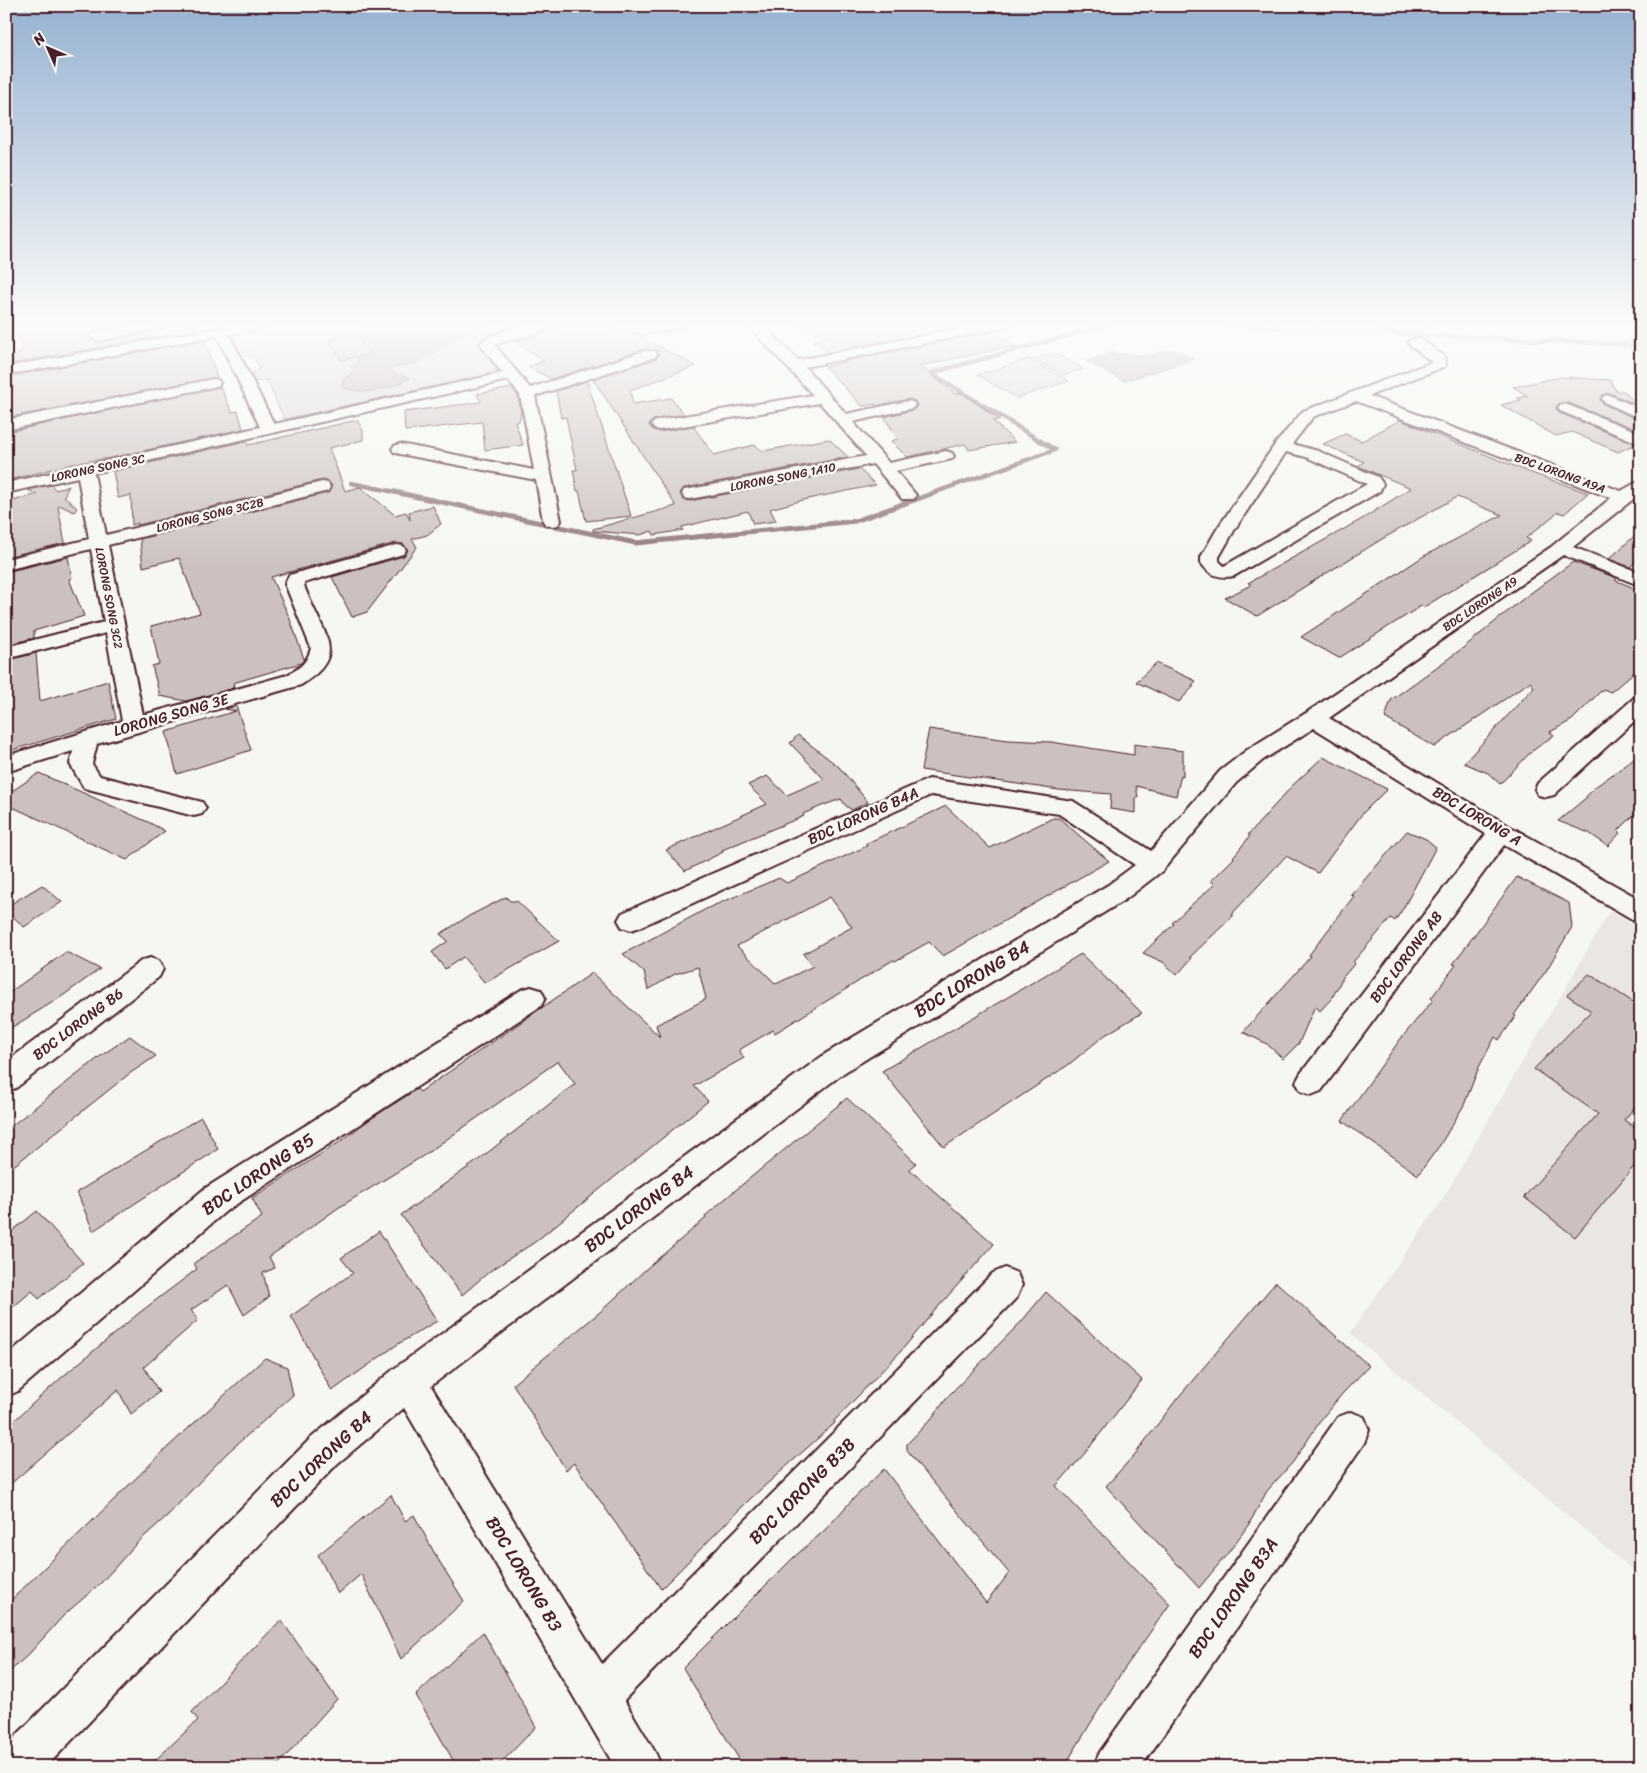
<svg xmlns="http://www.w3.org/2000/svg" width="1647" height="1773" viewBox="0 0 1647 1773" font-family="Sriracha,sans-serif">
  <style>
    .built { fill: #e9e6e3 }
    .green { fill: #ddd6d5; stroke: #947a80 }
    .water { fill: #bbadae; stroke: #8e747a }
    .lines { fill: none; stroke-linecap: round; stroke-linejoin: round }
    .stream-far1 { stroke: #8e747a; stroke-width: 4.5 }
    .stream { stroke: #8e747a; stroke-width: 5 }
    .river { fill: #bbadae; fill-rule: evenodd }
    .building { fill: #ccc1c0; stroke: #4a1f2b; fill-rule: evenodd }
    .minor-casing { stroke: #4a1f2b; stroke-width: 4 }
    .minor { fill: #f6f6f2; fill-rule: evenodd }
    .labels { text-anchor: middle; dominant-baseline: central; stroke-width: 5; stroke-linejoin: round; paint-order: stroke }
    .far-street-label { font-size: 12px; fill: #4a1f2b; stroke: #f6f6f2 }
    .street-label { font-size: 15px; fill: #4a1f2b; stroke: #f6f6f2 }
    .near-street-label { font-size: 18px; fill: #4a1f2b; stroke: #f6f6f2 }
  </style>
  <rect width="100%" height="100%" fill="#f6f6f2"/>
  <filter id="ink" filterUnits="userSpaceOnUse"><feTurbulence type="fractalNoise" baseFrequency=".02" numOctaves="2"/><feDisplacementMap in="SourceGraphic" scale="10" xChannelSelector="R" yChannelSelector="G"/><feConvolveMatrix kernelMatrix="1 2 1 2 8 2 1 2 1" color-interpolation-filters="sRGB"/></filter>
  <g filter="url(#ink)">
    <!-- built -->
    <path class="built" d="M1610 911 1641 930V1577L1350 1333 1441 1202Z"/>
    <!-- green -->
    <g class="green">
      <path d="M280 323H542L483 341 481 346 496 366 495 371 481 376 284 419 267 380 254 382 250 374 260 369 253 357 242 355 231 332Z"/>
      <path d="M1054 353 1083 369 1063 375 1034 359Z"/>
      <path d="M1029 359 1069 381 1017 398 977 375Z"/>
    </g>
    <!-- water -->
    <g class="water">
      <path d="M386 323H496L463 334 426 358 415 363 390 368 392 372 410 378C390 389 364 397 342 387L343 380 354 371 351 367 357 363 358 358 342 334Z"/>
      <path d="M1170 350 1180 352 1194 359 1124 381 1086 361 1111 353 1148 356Z"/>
    </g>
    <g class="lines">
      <!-- stream-far1 -->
      <g class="stream-far1">
        <path d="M1184 323 1636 345"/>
        <path d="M351 483 400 493"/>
        <path d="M933 493 1055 450 931 373 1114 323"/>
      </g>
      <!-- stream -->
      <path class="stream" d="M394 492 636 543 855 521 937 492"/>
      <!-- river -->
      <path class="river" d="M1636 338 1641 339V355L1633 353 1624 345 1628 340Z"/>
    </g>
    <!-- building -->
    <g class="building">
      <path d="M8 323H138L92 332 88 337 97 343 164 329 173 323H200L202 329 10 364 25 346Z"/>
      <path d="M579 323H588L618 336 627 332 636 334 696 366 630 390 633 404 671 398 684 414 653 420 649 425 653 430 659 432 693 426 714 455 754 445 763 451 829 439 848 457 684 488 680 493 684 500 690 501 859 469 876 485 803 500 770 509 776 521 753 524 748 511 682 527 683 530 654 535 652 531 640 535 593 531V529L676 506 593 379 656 359 659 355 657 350 644 349 551 379 528 367 544 361 516 342Z"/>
      <path d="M794 323H980L830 352 812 341 828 337 794 324Z"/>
      <path d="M996 331 1014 346 920 366 956 394 962 393 1000 420 993 421 1015 442 969 450 965 444 907 457 891 441 898 439 884 417 913 410 917 406 915 401 908 399 876 406 875 404 862 406 825 367 846 362 845 361Z"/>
      <path d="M355 334 370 354 341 360 329 339Z"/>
      <path d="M205 340 217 378 6 418V377Z"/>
      <path d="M1560 377 1610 380 1616 391H1624L1637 405 1610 393 1602 395 1600 400 1603 404 1641 421V431L1566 402 1558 404 1556 409 1559 413 1636 444 1618 452 1572 432 1556 436 1501 405 1521 400 1517 398 1528 396 1513 387Z"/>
      <path d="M587 381 631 516 586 521 579 491H577L573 470H577L566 417 561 418 556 391Z"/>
      <path d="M220 386 232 412 238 411 243 429 110 458 76 463 9 480 11 460 6 436 7 432Z"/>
      <path d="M512 388 518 396 521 413 519 421 515 422 523 445 485 450 482 422 405 431 404 412 481 402 477 394Z"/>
      <path d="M357 420 363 431V440L329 448 345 491 360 487 395 515 406 512 410 520 409 512 433 506 441 524 427 535 412 539 417 547 367 612 352 617 332 577 404 556 408 550 403 544 396 543 271 577 290 619 304 659 301 663 233 683 234 686 231 689 186 701 160 696 152 666 159 664 151 626 200 613 179 558 143 567 140 539 328 493 332 486 328 481 322 480 138 525V523L132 525 131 495 118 498 113 471 247 441 248 445Z"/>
      <path d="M1400 420 1529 472 1588 493 1564 514 1558 512 1526 538 1531 541 1424 607 1421 606 1339 658 1301 637 1424 556 1502 515 1457 497 1382 539 1257 616 1225 598 1251 585 1248 583 1362 519 1411 488 1358 466 1364 462 1323 444 1345 434 1362 441Z"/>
      <path d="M51 485 56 490 69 486 64 496 77 508 74 512 59 505 58 507 65 543 6 557V503L37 494 28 490Z"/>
      <path d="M1641 530V556L1630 567 1609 559Z"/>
      <path d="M68 557 72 578 69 579 84 616 34 631V638L6 645V572Z"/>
      <path d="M1573 562 1617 578 1615 580 1641 591V666L1611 692 1603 689 1572 720 1550 732 1554 735 1531 752 1500 784 1488 773 1464 763 1534 687 1530 682 1434 747 1385 718 1391 700 1463 648 1524 598Z"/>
      <path d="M36 653 40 701 108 681 116 719 9 751 6 725V661Z"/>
      <path d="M1156 663 1196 681 1192 685 1194 686 1179 702 1136 682Z"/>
      <path d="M236 706 251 750 177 774 166 732 236 711 225 709Z"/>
      <path d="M929 729 1008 740 1051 742 1134 755V744L1183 751V776L1181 775 1176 796 1136 786 1138 797H1136V813L1110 809 1111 794 1059 790 921 770Z"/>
      <path d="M798 735 839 767 868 802 852 810 846 806 841 799 824 805 803 814 804 816 722 850 723 852 685 871 666 850 767 804 748 785 767 776 787 795 824 779 790 743Z"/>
      <path d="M1641 754V808L1618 831 1620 833 1608 846 1589 833 1558 821 1587 797H1586L1595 787Z"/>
      <path d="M1323 757 1387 789 1362 814 1318 873 1286 856 1231 915 1233 916 1190 957 1192 958 1177 975 1163 962 1143 953 1174 924 1172 923 1189 907 1215 884 1211 881 1234 858 1233 857 1250 836 1248 835 1294 784Z"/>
      <path d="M39 773 150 823 165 831 127 860 6 804V795Z"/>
      <path d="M946 806 990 848 1053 818H1059L1109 861 943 956 929 942 895 961 893 960 775 1033 773 1030 739 1050 744 1058 694 1086 708 1101 535 1242 490 1271 462 1295 401 1215 477 1161 575 1084 558 1061 423 1156 338 1208 269 1257 275 1268 263 1273 269 1297 244 1315 228 1285 191 1310 198 1320 144 1367 159 1392 131 1414 118 1390 6 1488V1428L61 1378 139 1313 197 1269 194 1263 262 1217 252 1198 338 1143 369 1120 417 1089 420 1092 592 973 660 1037 656 1025 706 999 698 967 675 974 648 990 644 972 623 954 708 908 779 878 787 883 867 846 865 844ZM830 897 852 927 803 954 813 966 776 984 737 946Z"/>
      <path d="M1407 831 1426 839 1436 847 1404 907 1395 921 1391 918 1353 962 1355 963 1343 977 1332 998 1320 1011 1315 1006 1299 1043 1283 1059 1267 1044 1243 1032 1311 956 1309 955 1354 896 1351 895Z"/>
      <path d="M1517 877 1569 903 1572 927 1546 971 1514 1015 1516 1016 1499 1040 1495 1037 1479 1067 1464 1105 1440 1145 1418 1175 1342 1121 1399 1041 1433 1000 1431 998 1456 965 1453 964Z"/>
      <path d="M42 885 62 902 24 927 6 910V907Z"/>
      <path d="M506 897 510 901H517L559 941 485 983 463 957 445 969 432 952 448 941 440 934 469 916Z"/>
      <path d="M66 952 100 969 61 997 6 1031V995Z"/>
      <path d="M1081 954 1142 1013 1105 1035 1068 1065 944 1147 882 1071Z"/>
      <path d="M1589 974 1641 1007V1099L1624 1120 1641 1132V1158L1575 1237 1524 1197 1598 1114 1534 1069 1591 1011 1567 995Z"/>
      <path d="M130 1036 156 1056 129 1074 6 1172V1130L102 1055Z"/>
      <path d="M847 1098 916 1163 909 1169 994 1244 931 1315 901 1351 834 1421 835 1423 750 1499 661 1589 574 1463 566 1470 513 1384 600 1312 646 1269 706 1218 705 1216 732 1193Z"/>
      <path d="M201 1117 218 1149 93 1231 77 1192Z"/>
      <path d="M37 1211 83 1263 39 1299 32 1291 6 1313V1236Z"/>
      <path d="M379 1231 437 1321 398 1344 332 1391 291 1316 353 1273 341 1258Z"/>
      <path d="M1276 1282 1369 1366 1342 1394 1323 1417 1293 1462 1267 1491 1249 1524 1228 1553 1199 1588 1106 1486 1136 1453 1176 1400Z"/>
      <path d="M1046 1292 1142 1380 1085 1453 1056 1486 1170 1604 1120 1675 1064 1767H744L683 1668 793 1558 825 1530 852 1500 884 1469 986 1603 1009 1573 907 1451V1444L931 1419 950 1394 1021 1322Z"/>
      <path d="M265 1358 287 1367 293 1395 227 1453 168 1515 136 1544 101 1583 64 1615 29 1654 6 1675V1605L169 1446Z"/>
      <path d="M391 1495 405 1521 414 1515 436 1556 464 1601 401 1659 361 1574 338 1594 318 1555Z"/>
      <path d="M281 1620 337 1699 276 1767H148L198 1720 192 1712Z"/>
      <path d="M483 1632 536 1727 497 1767H457L416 1695Z"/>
    </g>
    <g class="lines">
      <!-- minor casing -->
      <g class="minor-casing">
        <g id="minor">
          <path d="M146 323H171L164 327 97 341 90 337 92 334Z"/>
          <path d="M244 323H271L269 326 229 334 274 424 502 373 480 344C492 329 540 322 558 323L556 326 495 345 530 388 645 351H655L657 354 655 357 535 396 561 521 558 525 552 526 546 525 543 521 536 480 400 454 394 452 392 449 394 446 400 444 534 470 520 395 508 380 94 473 106 535 322 482 328 483 330 487 328 491 108 545 143 715 287 675C300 668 307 663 311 648L285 584 289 575 397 545 403 546 406 550 403 554 304 583C304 588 308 595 310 600 327 639 346 657 301 685L97 744 92 764 100 776 202 802 206 808 202 814 194 816 84 788 70 764 73 751 6 772V756L122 721 106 633 6 659V647L104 622 91 549 6 570V559L89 539 78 477 6 493V483L260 427 217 336 6 375V367Z"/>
          <path d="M605 323H629L644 326 662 323H689L682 327 644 334 607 326Z"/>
          <path d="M749 323H761L798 360 988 323H1013L1006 327 805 367 846 414 908 401 913 402 915 405 913 408 853 422 889 463 946 451 952 453 954 456 952 459 896 471 916 495 914 499H902L873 464 690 499 684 498 682 494 684 490 690 489 866 456 820 403 659 430 654 428 651 425 654 422 659 420 813 395 753 331Z"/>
          <path d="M1370 323H1433L1431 326 1399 332 1372 326Z"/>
          <path d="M1415 338 1420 339 1444 356 1446 364 1444 367 1369 396 1621 491 1641 480V493L1573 547 1641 573V586L1563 555 1329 718 1509 826 1641 900V922L1632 919 1504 845 1321 1091 1311 1095 1301 1091 1296 1082 1301 1073 1486 834 1314 728 1263 760 1236 783 1162 871 1126 899 845 1072 431 1386 602 1664 993 1273 1005 1268 1017 1273 1022 1285 1017 1297 624 1700 655 1752 662 1767H615L404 1408 337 1464 46 1767H6V1746L311 1438 395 1368 825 1054 1108 885 1135 865 1059 814 931 795 640 927 631 930 622 927 618 920 622 913 929 779 1073 801 1151 851 1220 771 1247 750 1306 713 1551 547 1611 498 1356 401 1313 417 1292 444 1318 451 1378 477 1383 484 1380 491 1234 576C1219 579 1209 575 1201 563V557L1217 529 1276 443 1303 411 1432 362 1410 345 1408 342ZM1286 452 1306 457 1367 484 1224 566 1219 561V557L1235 529Z"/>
          <path d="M213 379 218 380 220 383 218 386 6 430V420Z"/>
          <path d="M1609 395 1641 409V419L1604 402 1602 399 1604 396Z"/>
          <path d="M1565 404 1641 433V444L1560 411 1558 408 1560 405Z"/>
          <path d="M1641 696V715L1554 795 1546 797 1538 795 1535 789 1538 783 1634 698Z"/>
          <path d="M150 958 159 961 163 969 159 977 16 1088 6 1092V1062L141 961Z"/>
          <path d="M531 987 541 990 545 998 541 1006 226 1211 18 1391 6 1397V1356L204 1189 521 990Z"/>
          <path d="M1351 1412 1364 1417 1369 1430 1364 1443 1141 1767H1093L1100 1752 1338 1417Z"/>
        </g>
      </g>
      <!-- minor -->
      <use href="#minor" class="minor"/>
    </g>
  </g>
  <!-- sky -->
  <linearGradient id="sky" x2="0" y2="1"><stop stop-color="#96b1d1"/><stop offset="0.57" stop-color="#fbfbf9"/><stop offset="1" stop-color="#fbfbf9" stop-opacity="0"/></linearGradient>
  <rect width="1647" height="571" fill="url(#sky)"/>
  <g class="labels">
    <!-- far-street labels -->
    <g class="far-street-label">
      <text transform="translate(98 468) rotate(-12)">LORONG SONG 3C</text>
      <text transform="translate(1560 473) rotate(20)">BDC LORONG A9A</text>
      <text transform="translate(783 477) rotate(-11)">LORONG SONG 1A10</text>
      <text transform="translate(210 515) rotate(-14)">LORONG SONG 3C2B</text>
      <text transform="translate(109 598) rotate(79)">LORONG SONG 3C2</text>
      <text transform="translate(1480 604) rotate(-34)">BDC LORONG A9</text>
    </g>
    <!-- street labels -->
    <g class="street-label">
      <text transform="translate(171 715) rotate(-16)">LORONG SONG 3E</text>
      <text transform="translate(863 816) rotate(-24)">BDC LORONG B4A</text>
      <text transform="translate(1477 816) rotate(31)">BDC LORONG A</text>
      <text transform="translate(1406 957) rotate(-53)">BDC LORONG A8</text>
      <text transform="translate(78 1024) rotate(-37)">BDC LORONG B6</text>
    </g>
    <!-- near-street labels -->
    <g class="near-street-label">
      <text transform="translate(972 979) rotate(-31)">BDC LORONG B4</text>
      <text transform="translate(258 1174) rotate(-34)">BDC LORONG B5</text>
      <text transform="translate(639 1209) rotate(-37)">BDC LORONG B4</text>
      <text transform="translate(321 1459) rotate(-43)">BDC LORONG B4</text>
      <text transform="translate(802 1491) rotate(-45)">BDC LORONG B3B</text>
      <text transform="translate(524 1574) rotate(59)">BDC LORONG B3</text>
      <text transform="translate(1233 1598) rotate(-55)">BDC LORONG B3A</text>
    </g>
  </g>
  <!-- margin -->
  <rect width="1647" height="1773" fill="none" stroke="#f6f6f2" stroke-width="25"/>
  <rect x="12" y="12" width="1622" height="1748" fill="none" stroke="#4a1f2b" stroke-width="2" filter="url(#ink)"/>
  <!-- north arrow -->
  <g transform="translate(48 48) rotate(315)" stroke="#f6f6f2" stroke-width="4" paint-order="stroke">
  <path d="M0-4L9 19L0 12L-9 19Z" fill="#4a1f2b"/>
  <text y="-8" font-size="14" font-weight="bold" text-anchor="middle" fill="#4a1f2b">N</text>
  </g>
</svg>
